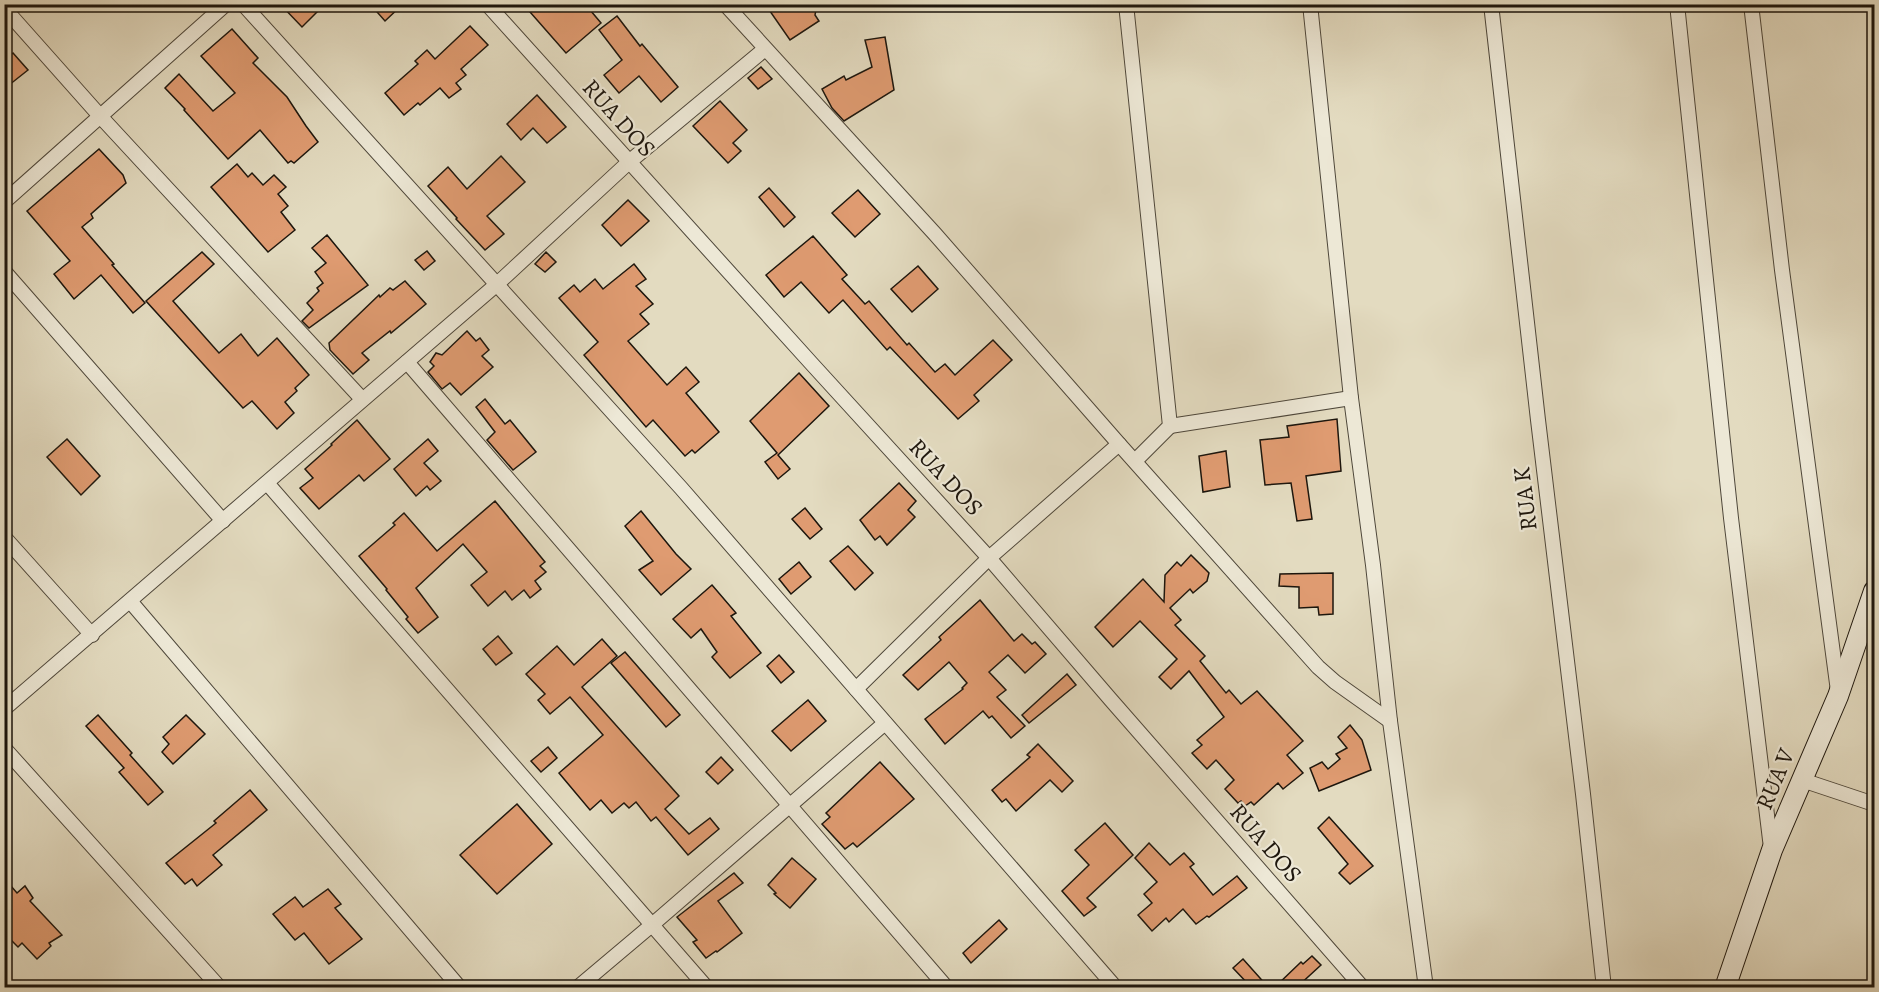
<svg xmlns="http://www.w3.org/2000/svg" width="1879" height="992" viewBox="0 0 1879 992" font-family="Alegreya,serif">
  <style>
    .building { fill: #df9b71; stroke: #1d160d; stroke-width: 1.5 }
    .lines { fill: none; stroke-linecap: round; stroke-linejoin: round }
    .street-casing { stroke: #4e473a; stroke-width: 16 }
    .secondary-casing { stroke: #1d160d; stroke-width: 22 }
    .street { stroke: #ede8d6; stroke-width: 14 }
    .secondary { stroke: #ede8d6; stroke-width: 20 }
    .labels { text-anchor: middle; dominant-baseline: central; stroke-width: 4.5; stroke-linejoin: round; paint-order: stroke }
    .street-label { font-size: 24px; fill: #1d160d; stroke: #ede8d6 }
  </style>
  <rect width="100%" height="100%" fill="#e3dbc0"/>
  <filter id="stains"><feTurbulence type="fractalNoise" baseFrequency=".00333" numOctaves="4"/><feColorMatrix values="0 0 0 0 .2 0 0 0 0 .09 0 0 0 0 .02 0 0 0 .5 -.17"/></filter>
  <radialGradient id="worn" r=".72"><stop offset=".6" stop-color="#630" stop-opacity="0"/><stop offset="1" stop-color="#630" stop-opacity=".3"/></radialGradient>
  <!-- building -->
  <g class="building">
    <path d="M280 4H325L302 27Z"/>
    <path d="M370 4H403L385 21Z"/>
    <path d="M523 4H585L601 23 566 53Z"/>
    <path d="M765 4H817L815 15 819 21 790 40Z"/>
    <path d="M617 16 640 46 642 44 678 87 661 102 639 76 619 93 604 75 622 60 599 30Z"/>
    <path d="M470 26 488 45 461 69 466 75 456 83 461 89 449 98 440 88 420 105 418 103 404 115 385 93 418 64 415 61 427 50 435 59Z"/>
    <path d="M232 29 258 58 253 63 287 97 306 126 318 142 294 163 291 161 288 163 260 130 228 159 184 110 185 109 165 88 179 74 213 111 235 93 201 56Z"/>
    <path d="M885 37 894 90 844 121 832 108 822 89 844 76 846 80 872 67 865 40Z"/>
    <path d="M13 53 28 70 4 89V60Z"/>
    <path d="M761 67 772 79 758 89 748 78Z"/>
    <path d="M537 95 566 127 547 143 533 128 521 140 507 124Z"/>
    <path d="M720 101 747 130 733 143 741 151 728 163 693 126Z"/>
    <path d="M99 149 123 175 126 183 91 214 93 218 82 227 114 264 112 265 145 303 133 313 101 275 74 299 54 274 70 261 27 211Z"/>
    <path d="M501 156 525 182 487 216 504 234 485 250 456 219 457 218 428 186 448 167 467 189Z"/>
    <path d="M237 164 248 177 252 173 263 185 274 175 286 187 278 194 288 206 281 212 295 230 268 252 211 187Z"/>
    <path d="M769 188 795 217 784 227 759 197Z"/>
    <path d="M858 190 880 214 855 237 832 213Z"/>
    <path d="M628 200 649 221 621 246 602 225Z"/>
    <path d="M327 235 368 285 309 328 302 321 313 310 307 303 319 291 317 288 323 283 315 272 326 263 312 248Z"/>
    <path d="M813 236 847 275 842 279 865 304 869 301 907 345 909 343 935 372 945 364 955 375 993 340 1012 360 974 395 979 401 958 419 890 347 887 350 843 300 829 313 801 282 784 297 766 275Z"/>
    <path d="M427 251 435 261 424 270 415 260Z"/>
    <path d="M202 252 214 264 173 301 219 353 241 334 258 356 277 338 309 375 295 388 297 391 285 402 294 413 277 429 252 401 243 408 146 301Z"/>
    <path d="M546 252 556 262 545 272 535 264Z"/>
    <path d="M634 264 646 279 636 286 653 304 640 314 649 324 628 341 667 385 686 367 699 382 686 393 719 432 695 453 692 450 685 456 653 420 646 427 584 355 598 342 559 298 574 285 580 292 595 279 603 289Z"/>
    <path d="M918 266 938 289 912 312 891 289Z"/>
    <path d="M405 281 426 304 391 333 390 331 362 353 369 360 353 374 330 350 329 343 379 295 380 297 390 288 393 290Z"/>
    <path d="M467 331 476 341 480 338 489 350 482 356 493 367 461 395 450 383 442 389 428 372 434 366 430 362 436 353 442 355Z"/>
    <path d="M799 373 829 406 778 455 790 469 778 479 765 462 777 453 750 421Z"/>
    <path d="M485 399 505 424 510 420 536 452 513 470 487 440 495 432 476 407Z"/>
    <path d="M1337 419 1341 471 1306 476 1312 519 1297 521 1291 483 1265 485 1260 440 1289 437 1287 426Z"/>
    <path d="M357 420 390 459 364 481 359 475 319 509 300 488 313 478 305 469 332 445 331 444Z"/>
    <path d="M67 439 100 476 81 495 47 457Z"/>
    <path d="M428 439 438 451 424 463 441 481 430 490 427 486 416 496 394 469Z"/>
    <path d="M1226 451 1230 487 1203 492 1199 456Z"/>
    <path d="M899 483 916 501 908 510 915 517 887 545 880 536 875 540 860 520Z"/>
    <path d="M495 501 545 562 540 566 546 572 535 581 541 589 530 598 524 590 512 600 505 591 488 606 471 585 487 572 463 544 416 588 438 617 418 633 406 619 408 617 386 590 387 589 359 556 395 525 393 523 404 513 437 551Z"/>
    <path d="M805 508 822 529 810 539 792 519Z"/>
    <path d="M641 511 676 554 691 569 661 595 639 570 653 561 625 526Z"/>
    <path d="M848 546 873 573 855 590 830 561Z"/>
    <path d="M1191 555 1209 573 1207 581 1193 593 1190 589 1170 608 1181 620 1175 625 1205 656 1200 661 1226 693 1229 690 1241 704 1257 691 1303 741 1287 755 1303 773 1283 789 1278 783 1254 805 1251 802 1245 806 1241 801 1238 803 1225 789 1234 780 1216 760 1207 769 1192 753 1202 745 1197 740 1224 717 1189 671 1171 689 1159 677 1177 659 1140 621 1113 647 1095 627 1143 579 1164 602 1165 575 1177 562 1181 566Z"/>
    <path d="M799 562 811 577 791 594 779 579Z"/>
    <path d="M1333 573V614L1319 615 1318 607 1299 608V587L1279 586 1280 574Z"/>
    <path d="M712 585 736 613 731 616 761 653 730 678 712 657 717 652 701 629 691 638 673 619Z"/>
    <path d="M980 600 1014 641 1022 634 1032 644 1035 642 1046 654 1025 673 1008 655 989 672 1006 690 997 697 1025 726 1011 738 992 716 989 718 983 711 945 744 925 719 963 689 962 688 967 683 949 662 918 690 903 675 941 640 939 637Z"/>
    <path d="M498 636 512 653 496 665 483 649Z"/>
    <path d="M602 639 617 656 582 687 679 796 665 809 689 834 710 818 719 829 688 855 656 817 651 821 636 802 629 808 624 803 612 813 601 800 590 810 559 773 603 735 570 697 550 714 538 700 545 694 526 674 557 646 574 665Z"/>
    <path d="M625 652 680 715 666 727 611 663Z"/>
    <path d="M779 655 794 672 781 683 767 666Z"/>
    <path d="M1067 674 1076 685 1029 723 1022 715Z"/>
    <path d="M808 700 826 721 791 751 772 731Z"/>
    <path d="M98 715 132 753 130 755 163 792 148 805 119 772 124 768 86 726Z"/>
    <path d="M186 715 205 734 173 764 162 752 169 744 163 737Z"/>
    <path d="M1350 725 1362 740 1371 770 1319 791 1310 768 1322 762 1328 769 1340 759 1336 754 1347 748 1338 737Z"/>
    <path d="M1038 744 1073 781 1062 792 1050 780 1016 811 1006 799 1002 802 992 790 1030 757 1027 755Z"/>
    <path d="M548 747 557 758 541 772 531 761Z"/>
    <path d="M721 757 733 770 718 784 706 772Z"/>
    <path d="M880 762 914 799 857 847 853 843 845 849 822 824 830 817 826 813Z"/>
    <path d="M250 790 267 810 213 855 222 865 197 886 192 879 185 884 166 863 216 823 214 821Z"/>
    <path d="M517 804 552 844 497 894 460 855Z"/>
    <path d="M1329 817 1373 866 1350 884 1339 873 1348 864 1318 828Z"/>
    <path d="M1105 823 1133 855 1087 898 1096 907 1084 916 1062 891 1089 865 1075 850Z"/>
    <path d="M1149 843 1170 865 1184 853 1194 864 1190 867 1213 895 1237 876 1247 888 1209 917 1207 916 1196 924 1183 909 1169 922 1166 918 1152 931 1138 915 1152 903 1144 894 1157 882 1135 858Z"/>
    <path d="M792 858 816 879 790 908 774 894 776 893 768 885Z"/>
    <path d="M734 873 743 883 718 901 742 933 717 952 716 951 706 958 693 942 697 940 677 917Z"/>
    <path d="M4 878 17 893 25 886 33 898 30 901 62 935 49 943 51 946 37 959 22 943 18 947 4 933Z"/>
    <path d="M328 889 341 904 335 908 362 939 329 964 304 933 295 940 273 914 295 897 303 907Z"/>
    <path d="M999 920 1007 929 971 963 963 953Z"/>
    <path d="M1312 956 1321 965 1297 987H1275L1301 962 1303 964Z"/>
    <path d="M1243 959 1268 987H1251L1233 968Z"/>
  </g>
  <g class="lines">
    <!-- street casing -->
    <g class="street-casing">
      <g id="street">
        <path d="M243 4 681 488 1116 988"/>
        <path d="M487 4 811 363 989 558 1111 700 1363 988"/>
        <path d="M725 4 935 234 1119 444 1318 667 1335 682 1390 721"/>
        <path d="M1126 4 1170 426 1135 461"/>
        <path d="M1310 4 1351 398 1373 565 1390 721 1426 988"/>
        <path d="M1491 4 1538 420 1583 794 1604 988"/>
        <path d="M1677 4 1731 518 1771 848"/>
        <path d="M1751 4 1782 270 1838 691"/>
        <path d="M4 8 100 116 362 399"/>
        <path d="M4 202 226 4"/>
        <path d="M4 271 223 521"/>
        <path d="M407 362 947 988"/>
        <path d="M1170 426 1351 398"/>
        <path d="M267 483 707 988"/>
        <path d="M4 537 92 635"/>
        <path d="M130 601 460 988"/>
        <path d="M856 689 989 558 1119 444"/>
        <path d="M4 709 496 285 629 162 765 49"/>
        <path d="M4 748 220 988"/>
        <path d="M1802 780 1874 804"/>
        <path d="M577 988 653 924 885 723"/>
      </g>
    </g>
    <!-- secondary casing -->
    <g class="secondary-casing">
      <path id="secondary" d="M1725 988 1772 850 1838 696 1874 591"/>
    </g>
    <!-- street -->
    <use href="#street" class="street"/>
    <!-- secondary -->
    <use href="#secondary" class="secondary"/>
  </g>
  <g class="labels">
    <!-- street labels -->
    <g class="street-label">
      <text transform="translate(619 118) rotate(48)">RUA DOS</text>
      <text transform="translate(946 477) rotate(47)">RUA DOS</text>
      <text transform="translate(1525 499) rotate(-97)">RUA K</text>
      <text transform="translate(1775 779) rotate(-67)">RUA V</text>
      <text transform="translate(1266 843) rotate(49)">RUA DOS</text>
    </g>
  </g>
  <!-- margin -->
  <rect width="1879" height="992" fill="none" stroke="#e3dbc0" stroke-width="24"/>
  <rect x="6" y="6" width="1867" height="980" fill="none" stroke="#1d160d" stroke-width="3"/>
  <rect x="12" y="12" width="1855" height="968" fill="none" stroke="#1d160d" stroke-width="1.5"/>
  <rect width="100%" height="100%" filter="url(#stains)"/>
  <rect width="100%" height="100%" fill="url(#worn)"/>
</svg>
